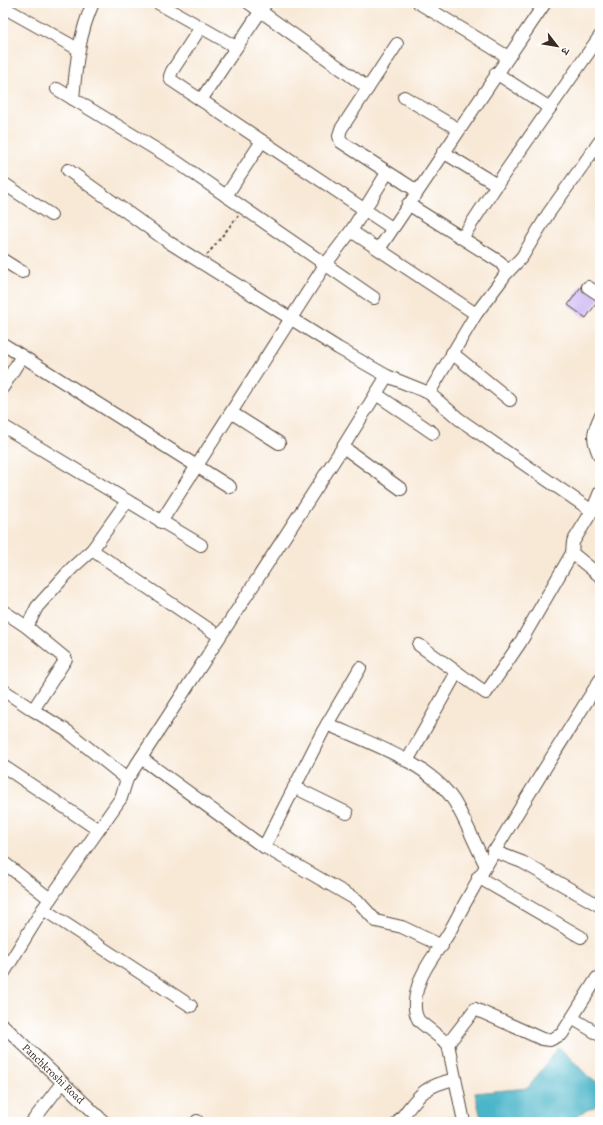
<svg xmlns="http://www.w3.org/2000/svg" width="603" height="1125" viewBox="0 0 603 1125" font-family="Alegreya,'Noto Serif Devanagari',serif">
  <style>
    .water { fill: #4bb6c9; stroke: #437074 }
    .building { fill: #c1a8f2 }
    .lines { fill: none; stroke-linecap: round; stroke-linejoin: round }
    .minor-casing { stroke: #57473a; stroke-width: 14 }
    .path { stroke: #57473a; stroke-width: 2; stroke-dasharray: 3 3; stroke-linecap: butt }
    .minor { stroke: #fff; stroke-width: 12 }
    .labels { text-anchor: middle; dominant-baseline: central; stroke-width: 3; stroke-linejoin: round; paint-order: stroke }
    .street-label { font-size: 11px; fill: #3b2a1e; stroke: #fff }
  </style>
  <rect width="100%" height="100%" fill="#fff"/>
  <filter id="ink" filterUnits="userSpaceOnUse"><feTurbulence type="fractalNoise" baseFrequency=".025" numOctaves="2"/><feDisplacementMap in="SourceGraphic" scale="8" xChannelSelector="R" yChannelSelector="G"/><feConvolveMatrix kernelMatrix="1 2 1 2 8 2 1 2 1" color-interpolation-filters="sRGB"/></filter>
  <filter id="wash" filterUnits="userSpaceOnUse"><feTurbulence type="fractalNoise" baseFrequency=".012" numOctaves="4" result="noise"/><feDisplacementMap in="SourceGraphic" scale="16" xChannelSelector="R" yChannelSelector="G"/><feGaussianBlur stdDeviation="0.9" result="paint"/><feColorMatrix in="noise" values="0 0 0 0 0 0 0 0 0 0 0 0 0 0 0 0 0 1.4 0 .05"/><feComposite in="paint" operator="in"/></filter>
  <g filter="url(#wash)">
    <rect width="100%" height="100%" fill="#f8e9d7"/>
    <!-- water -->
    <path class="water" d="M559 1047 591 1079 600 1083V1104L579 1114 574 1122H482L475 1093 528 1088Z"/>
    <g id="blocks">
      <!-- building -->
      <path class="building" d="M582 285 600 298 586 318 568 305Z"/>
    </g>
  </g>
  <g filter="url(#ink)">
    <use href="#blocks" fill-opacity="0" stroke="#57473a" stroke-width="1"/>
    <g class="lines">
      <!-- minor casing -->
      <g class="minor-casing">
        <g id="minor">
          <path d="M158 3 236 47"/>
          <path d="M249 3 368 88"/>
          <path d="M419 3 508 57"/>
          <path d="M3 7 78 49"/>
          <path d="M201 27 172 71 170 76 171 80 392 228"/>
          <path d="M397 44 341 129 339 136 341 142 417 191"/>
          <path d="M496 73 550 108"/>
          <path d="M57 89 177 162 374 298"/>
          <path d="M404 97 458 129"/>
          <path d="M73 99C76 65 79 34 93 3"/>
          <path d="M201 100 266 3"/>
          <path d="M443 152 497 185"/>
          <path d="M68 170 170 243 338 348 387 376"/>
          <path d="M3 183 51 215"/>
          <path d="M226 196 262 141"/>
          <path d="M408 204 500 262C505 268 508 271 503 278L476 314 429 393"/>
          <path d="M351 231 476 314"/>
          <path d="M462 238 506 171 600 36"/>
          <path d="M379 249 545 3"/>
          <path d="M3 260 22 272"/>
          <path d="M506 274 522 257 548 214 600 141"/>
          <path d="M588 287 600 295"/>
          <path d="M3 344 230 487"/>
          <path d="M452 353 510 400"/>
          <path d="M3 387 22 356"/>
          <path d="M376 394 433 433"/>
          <path d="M232 413 279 443"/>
          <path d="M600 417C592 434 592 439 600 457"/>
          <path d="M3 426 201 545"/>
          <path d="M343 447 401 489"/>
          <path d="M600 492 592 511 573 542 572 553 600 576"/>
          <path d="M127 501 92 550 72 568 37 607 27 627 66 659 33 710 67 731 127 779"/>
          <path d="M161 522 325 265 351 231 387 173"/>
          <path d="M92 550 219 636"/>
          <path d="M3 611 27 627"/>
          <path d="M419 645 486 693 520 643 572 553"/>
          <path d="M3 690 33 710"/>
          <path d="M327 724C367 742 430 763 454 801 466 821 475 844 485 864"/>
          <path d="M141 758 258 843 357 900 376 921 402 927 442 946"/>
          <path d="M407 761 457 672"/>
          <path d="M3 766 97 829"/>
          <path d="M294 787 347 813"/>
          <path d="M264 847 323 731 360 668"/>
          <path d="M493 851 522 862 600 906"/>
          <path d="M3 862 50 899"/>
          <path d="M478 877 581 937"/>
          <path d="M43 909 191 1006"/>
          <path d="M3 974 43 909 121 798 127 779 141 758 343 447 387 376 429 393 459 419 592 511"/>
          <path d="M572 1018 600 1035"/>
          <path id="s1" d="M3 1025 104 1122"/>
          <path d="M448 1044 475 1009 542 1039 550 1040 562 1034 597 978 600 980"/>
          <path d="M32 1122 62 1083"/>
          <path d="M197 1122V1121"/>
          <path d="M398 1122C419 1096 421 1087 455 1079"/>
          <path d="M464 1122 448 1044 419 1021C412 1010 415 995 419 983 426 962 441 948 451 929 496 844 549 762 600 680"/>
        </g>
      </g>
      <!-- path -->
      <path class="path" d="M207 255 238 216"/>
      <!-- minor -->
      <use href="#minor" class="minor"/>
    </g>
  </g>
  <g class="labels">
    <!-- street labels -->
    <g class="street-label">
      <text stroke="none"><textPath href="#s1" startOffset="70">Panchkroshi Road</textPath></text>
    </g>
  </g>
  <!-- margin -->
  <rect width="603" height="1125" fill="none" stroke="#fff" stroke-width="16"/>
  <!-- north arrow -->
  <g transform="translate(557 46) rotate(121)" stroke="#ffffff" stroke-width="3" paint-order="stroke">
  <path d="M0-3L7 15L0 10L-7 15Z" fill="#3b2a1e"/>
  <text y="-6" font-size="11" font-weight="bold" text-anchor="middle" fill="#3b2a1e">उ</text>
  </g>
</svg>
